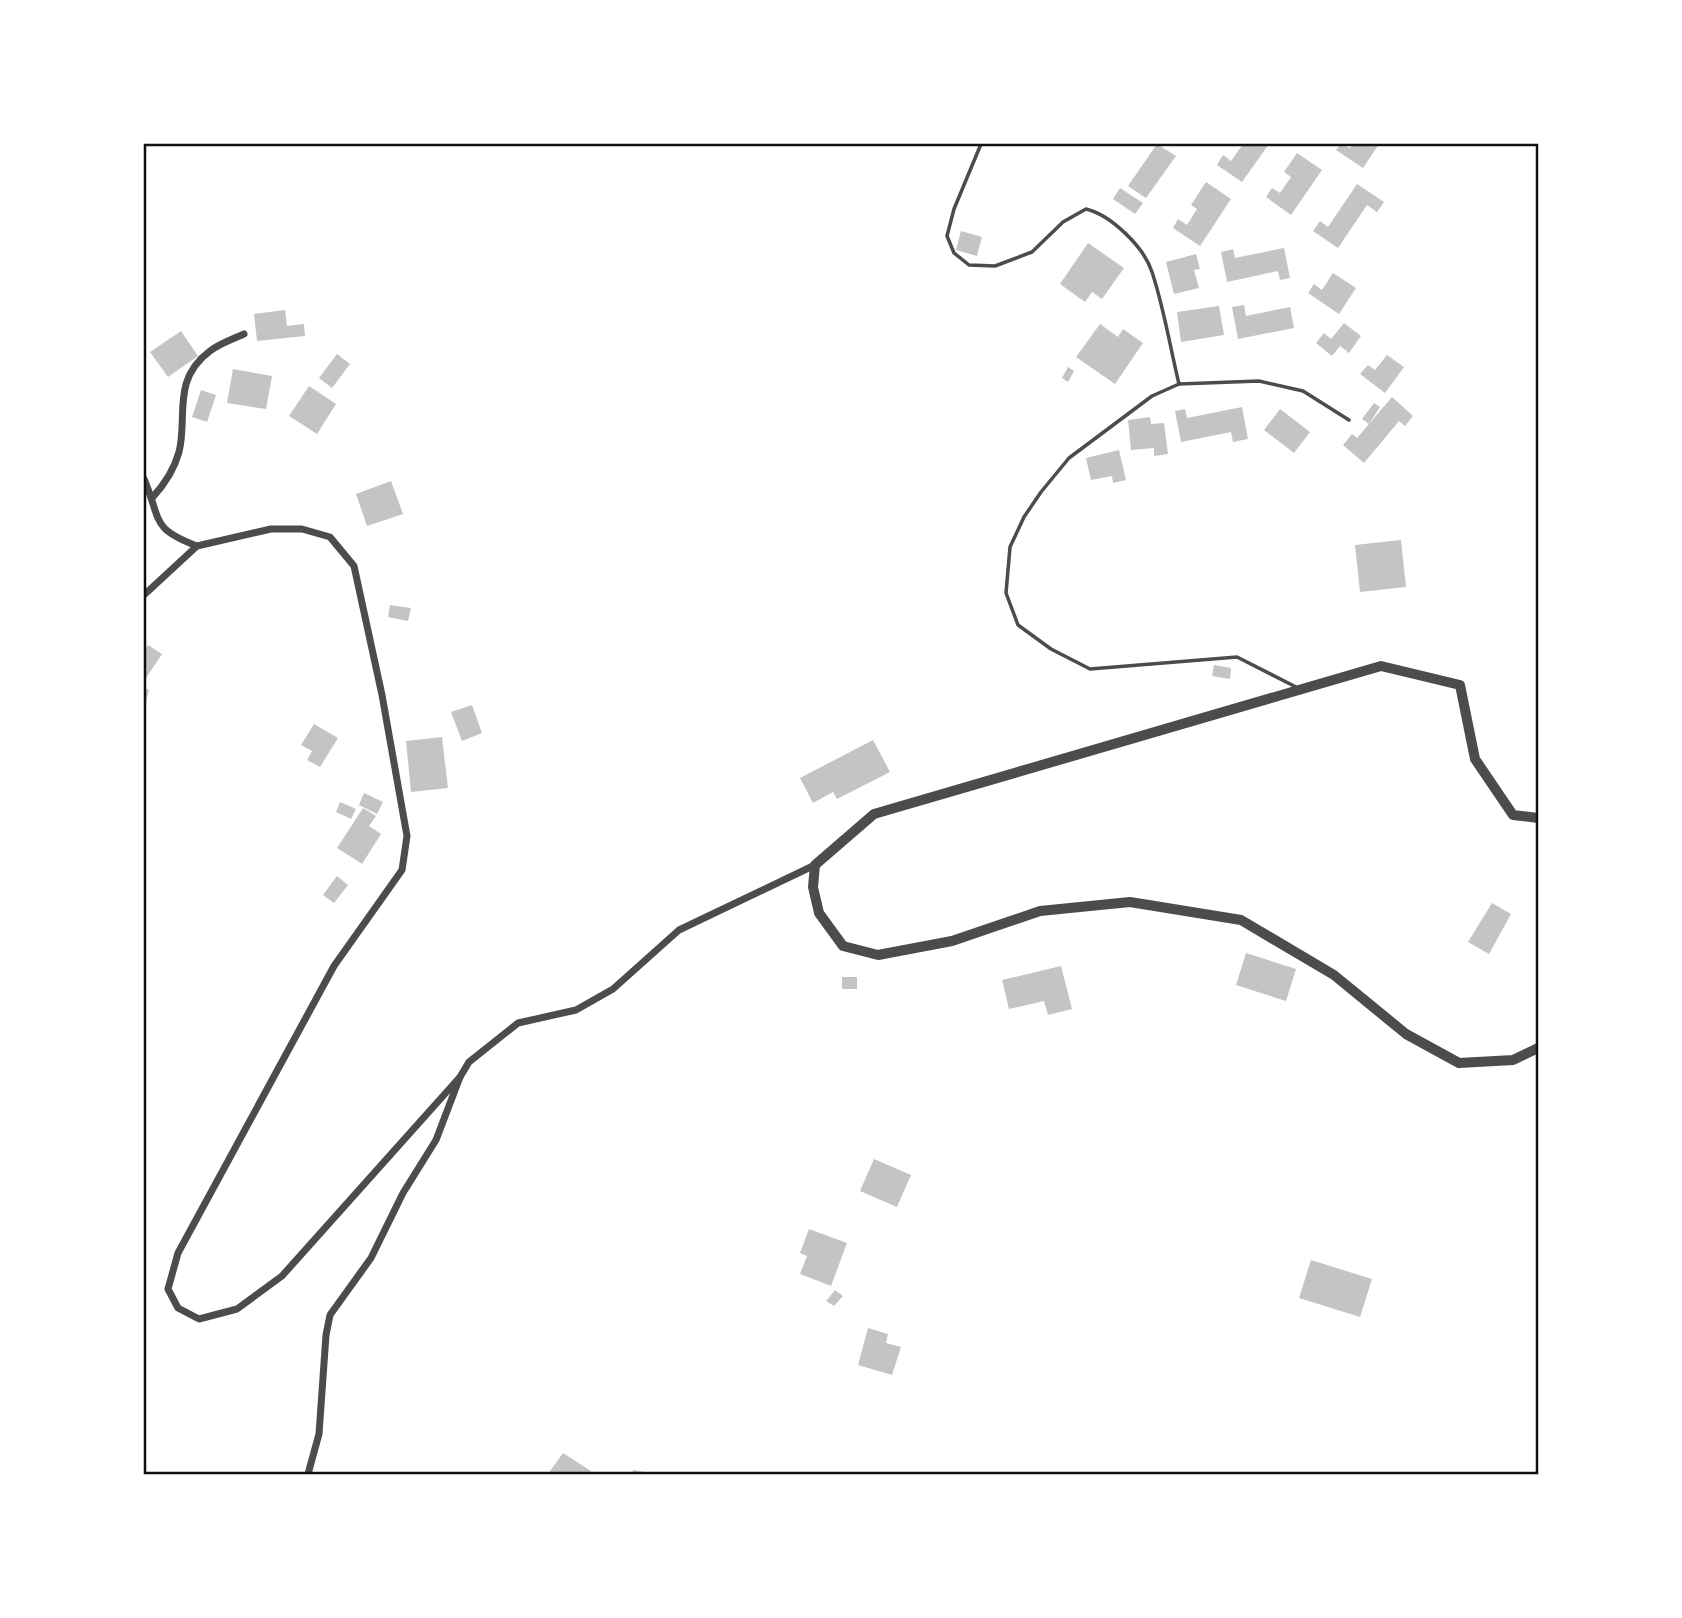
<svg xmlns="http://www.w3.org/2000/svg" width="1682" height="1618" viewBox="0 0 1682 1618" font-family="Karla,sans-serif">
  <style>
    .building { fill: #c4c4c4 }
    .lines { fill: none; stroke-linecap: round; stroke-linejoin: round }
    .service { stroke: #4c4c4c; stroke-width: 3.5 }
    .minor { stroke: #4c4c4c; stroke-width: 7 }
    .tertiary { stroke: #4c4c4c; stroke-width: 10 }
    .neatline { fill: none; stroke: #111; stroke-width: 2.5 }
  </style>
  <rect width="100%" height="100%" fill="#fff"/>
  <!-- building -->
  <g class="building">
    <path d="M1157 144 1176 156 1146 198 1128 186Z"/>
    <path d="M1243 144H1269L1242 182 1217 165 1223 155 1231 161Z"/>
    <path d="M1341 144 1350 148 1353 144H1379L1363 168 1336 150Z"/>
    <path d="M1297 153 1322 170 1291 215 1266 197 1272 188 1280 193 1291 177 1284 172Z"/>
    <path d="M1206 182 1231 199 1200 246 1173 228 1178 219 1187 225 1197 209 1191 205Z"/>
    <path d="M1357 184 1384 202 1377 212 1367 205 1338 248 1313 231 1320 221 1328 227Z"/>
    <path d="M1120 188 1143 203 1135 214 1113 199Z"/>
    <path d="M961 231 982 237 977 256 956 250Z"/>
    <path d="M1088 243 1124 268 1102 299 1092 292 1085 302 1060 284Z"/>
    <path d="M1284 248 1290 278 1280 280 1278 271 1227 282 1221 252 1233 249 1235 258Z"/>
    <path d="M1196 254 1200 269 1194 270 1199 288 1174 294 1166 262Z"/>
    <path d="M1333 273 1356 288 1339 314 1308 293 1314 284 1322 290Z"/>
    <path d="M1244 305 1246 316 1290 307 1294 328 1238 339 1232 307Z"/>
    <path d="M1219 306 1224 335 1181 342 1177 312Z"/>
    <path d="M285 310 287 326 304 324 305 336 257 341 254 314Z"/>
    <path d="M1344 323 1361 336 1349 353 1340 346 1332 356 1316 343 1324 333 1331 339Z"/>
    <path d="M1100 324 1118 337 1123 329 1143 343 1115 384 1076 357Z"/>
    <path d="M181 331 198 356 168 377 150 352Z"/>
    <path d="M337 354 350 364 332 388 319 378Z"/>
    <path d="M1387 355 1404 367 1385 393 1360 374 1368 365 1375 370Z"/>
    <path d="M1068 367 1074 371 1068 382 1062 378Z"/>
    <path d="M233 369 272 376 266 409 227 403Z"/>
    <path d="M309 386 336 404 317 434 289 416Z"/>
    <path d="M201 390 216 395 207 422 192 417Z"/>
    <path d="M1392 397 1413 416 1405 426 1399 421 1364 463 1343 445 1352 434 1357 438Z"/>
    <path d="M1374 403 1380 407 1369 424 1362 419Z"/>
    <path d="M1242 407 1248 439 1233 442 1231 432 1181 442 1175 411 1185 409 1187 418Z"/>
    <path d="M1280 409 1310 432 1294 453 1264 430Z"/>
    <path d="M1150 417 1151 424 1164 423 1168 454 1154 456V448L1131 450 1128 420Z"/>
    <path d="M1119 450 1126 480 1113 483 1112 476 1091 480 1086 458Z"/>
    <path d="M391 481 403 514 367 526 356 494Z"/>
    <path d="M1401 540 1406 587 1360 592 1355 545Z"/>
    <path d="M390 605 411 608 408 621 388 617Z"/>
    <path d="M148 645 162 654 144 681V651Z"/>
    <path d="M1214 665 1231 668 1230 679 1212 676Z"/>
    <path d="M144 688 149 690 144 709Z"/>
    <path d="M472 705 482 733 462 741 451 712Z"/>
    <path d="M314 724 338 738 320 767 307 760 312 751 301 745Z"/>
    <path d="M442 737 448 788 411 792 406 741Z"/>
    <path d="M873 740 890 772 837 799 833 792 813 803 800 778Z"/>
    <path d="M364 793 383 802 377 814 359 805Z"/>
    <path d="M340 802 356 809 351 819 336 812Z"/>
    <path d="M363 808 376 816 369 826 381 834 362 864 337 848Z"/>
    <path d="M337 876 348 885 334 903 323 895Z"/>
    <path d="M1492 903 1511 914 1489 954 1468 942Z"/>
    <path d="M1246 953 1296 969 1286 1001 1236 985Z"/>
    <path d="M1061 966 1072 1009 1048 1015 1044 1001 1009 1009 1002 980Z"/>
    <rect x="842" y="977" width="15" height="12"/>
    <path d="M874 1159 911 1175 897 1207 860 1191Z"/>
    <path d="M809 1229 847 1243 831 1286 800 1274 807 1256 800 1253Z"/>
    <path d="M1311 1260 1372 1279 1360 1317 1299 1298Z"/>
    <path d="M835 1290 843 1296 834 1306 826 1301Z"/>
    <path d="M868 1328 888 1334 886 1343 901 1347 892 1375 858 1365Z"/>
    <path d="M563 1453 591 1471 588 1474H548Z"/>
    <path d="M633 1470 650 1473V1474H632Z"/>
  </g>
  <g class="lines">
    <!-- service -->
    <g class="service">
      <path d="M981 144 954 209 947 236 954 253 969 265 995 266 1032 252 1063 222 1086 209C1111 215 1144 247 1152 272 1164 308 1170 347 1179 384"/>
      <path d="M1298 688 1237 657 1090 669 1051 649 1018 625 1006 593 1010 547 1024 517 1041 492 1069 458 1152 396 1179 384 1259 381 1303 391 1349 420"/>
    </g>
    <!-- minor -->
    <g class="minor">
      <path d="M144 479C162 521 150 528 197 546"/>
      <path d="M152 498C165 484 174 470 179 452 188 417 171 380 210 351 219 344 233 339 244 334"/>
      <path d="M144 595 197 546 271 529H302L330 537 354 566 382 695 407 836 402 870 334 966 178 1253 168 1289 178 1308 199 1319 237 1309 282 1276 460 1077"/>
      <path d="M308 1474 319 1434 326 1335 330 1315 371 1258 403 1193 436 1140 460 1077 469 1062 518 1023 576 1010 613 989 679 930 815 865"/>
    </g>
    <!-- tertiary -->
    <path class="tertiary" d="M1538 818 1513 815 1475 759 1460 685 1381 666 874 814 815 865 813 887 819 913 843 946 878 955 952 941 1040 911 1130 902 1241 920 1334 975 1406 1034 1459 1063 1513 1060 1538 1048"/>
  </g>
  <!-- border -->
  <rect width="1682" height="1618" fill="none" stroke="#ffffff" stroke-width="290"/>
  <rect x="145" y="145" width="1392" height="1328" class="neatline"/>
</svg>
